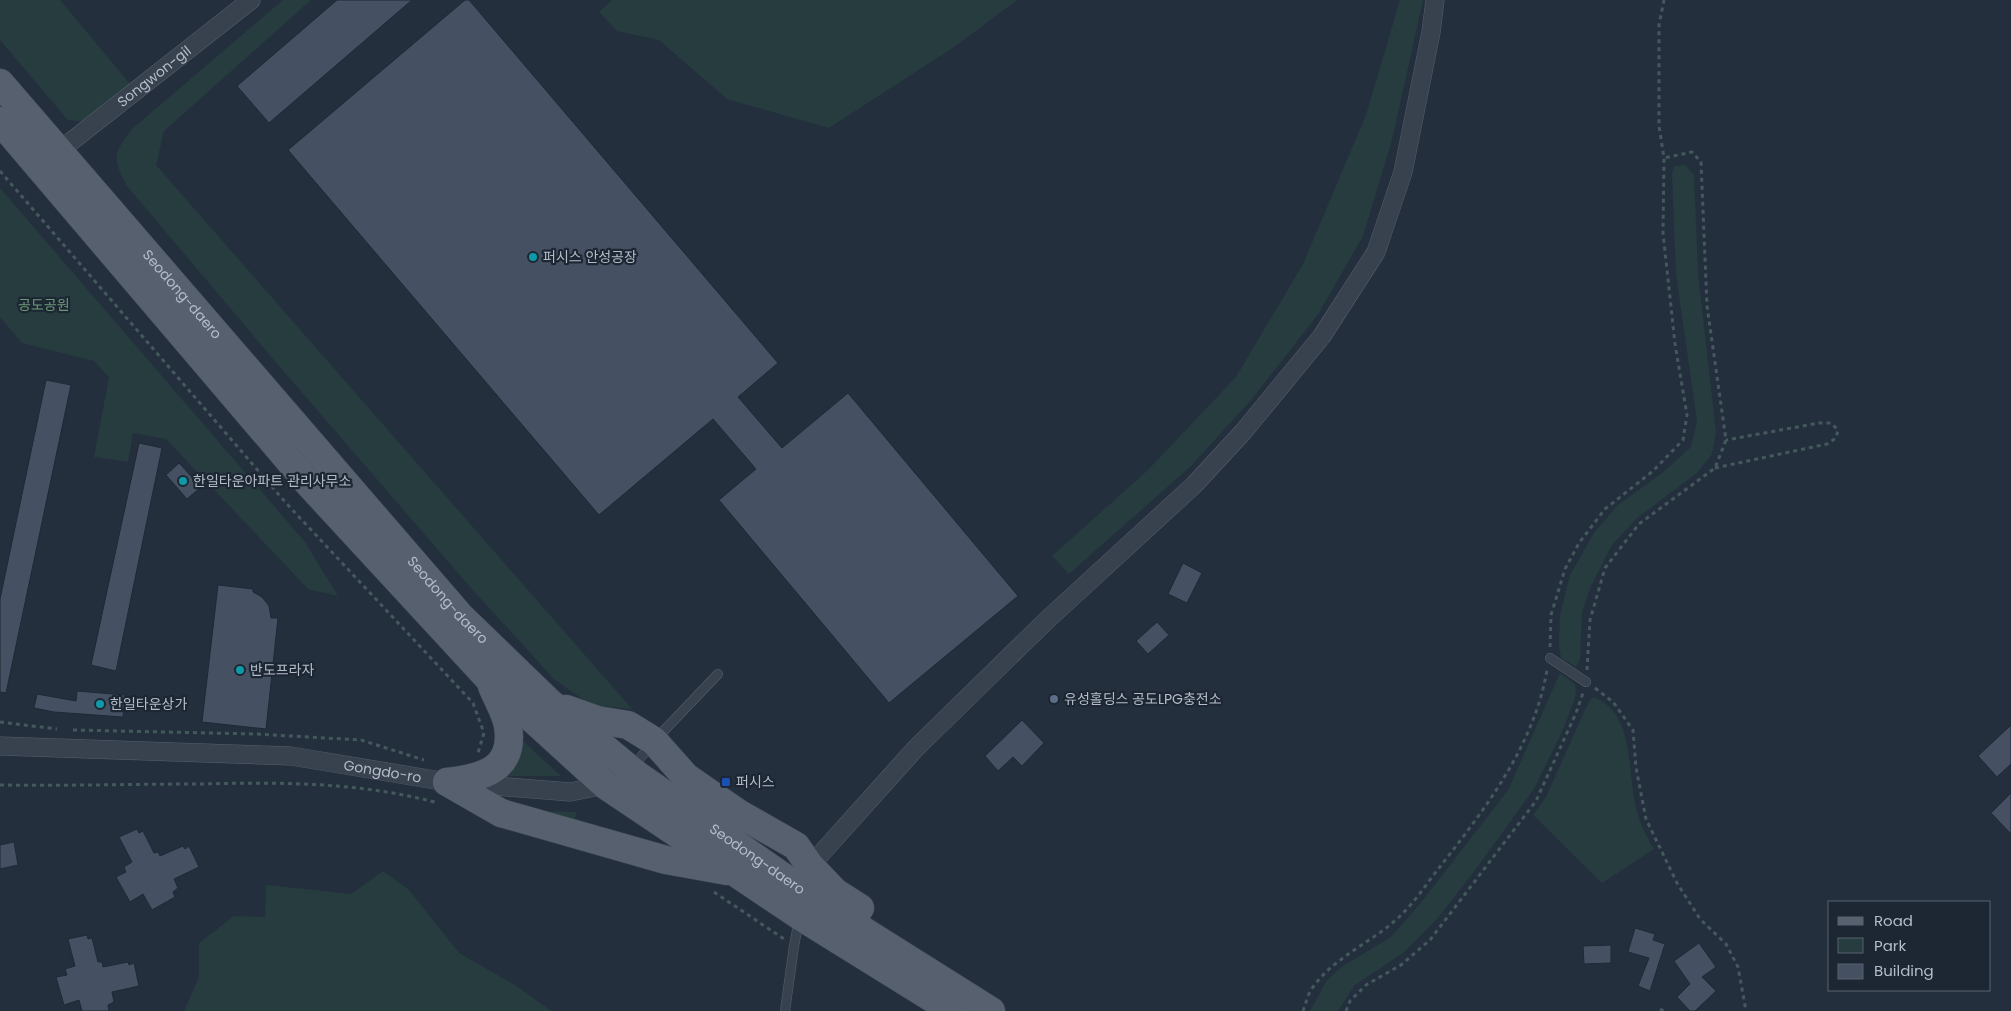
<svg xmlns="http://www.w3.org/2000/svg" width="2011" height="1011" viewBox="0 0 2011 1011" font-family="Poppins,'Noto Sans KR',sans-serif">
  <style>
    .green { fill: #263c3f }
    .building { fill: #455162; stroke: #1f2835 }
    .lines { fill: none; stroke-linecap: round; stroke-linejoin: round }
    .service-casing { stroke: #565f6c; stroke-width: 10 }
    .minor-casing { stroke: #565f6c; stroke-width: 19 }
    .primary-casing { stroke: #414a57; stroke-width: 29 }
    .path { stroke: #44595c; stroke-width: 3; stroke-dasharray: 4 4; stroke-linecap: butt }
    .service { stroke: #38414e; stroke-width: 9 }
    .minor { stroke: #38414e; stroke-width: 18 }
    .primary { stroke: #56606e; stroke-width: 28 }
    .culture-dot { fill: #0f9aa8; stroke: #1d2633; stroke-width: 2 }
    .service-dot { fill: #5c6f8a; stroke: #1d2633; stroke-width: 2 }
    .transit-dot { fill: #1a4fb4; stroke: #1d2633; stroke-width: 2 }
    .labels { text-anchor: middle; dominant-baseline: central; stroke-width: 4.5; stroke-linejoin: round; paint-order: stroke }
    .street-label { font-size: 14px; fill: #b4bcc9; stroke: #1d2633 }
    .poi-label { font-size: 14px; fill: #b4bcc9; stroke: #1d2633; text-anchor: start }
    .park-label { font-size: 14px; fill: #6b9a76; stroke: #1d2633 }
  </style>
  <rect width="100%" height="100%" fill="#242f3e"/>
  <!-- green -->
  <g class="green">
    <path d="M0 0H60L130 84 86 122 68 120 0 40Z"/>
    <path d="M283 0H311L164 131 156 165 632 709 591 705 554 679 471 588 273 359 127 186C112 159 113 153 132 129Z"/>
    <path d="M612 0H1017L957 45 829 128 727 99 659 40 617 31 599 12Z"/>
    <path d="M1400 0H1423L1392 140 1363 236 1319 313 1252 399 1191 466 1069 574 1052 556 1148 470 1236 377 1303 264 1366 115Z"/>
    <path d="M1685 165 1694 175 1698 273 1716 433 1712 454 1697 473 1637 518 1612 545 1590 588 1582 613 1580 659 1576 667 1561 658 1559 645 1560 615 1570 575 1594 533 1618 505 1661 474 1691 447 1697 421 1676 274 1672 174 1674 166Z"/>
    <path d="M0 188 305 542 338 596 308 589 166 439 133 433 128 462 94 457 109 377 94 361 22 343 0 317Z"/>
    <path d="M1560 673 1575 684 1576 695 1562 732 1534 789 1473 873 1437 919 1403 953 1355 985 1338 1011H1310L1327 980 1343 966 1391 937 1420 904 1508 790Z"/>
    <path d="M1594 697C1634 714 1627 766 1635 803 1638 820 1645 834 1654 849L1602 883 1533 815 1546 797 1589 701Z"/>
    <path d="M509 728 561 776H494Z"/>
    <path d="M541 811 577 812 573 824Z"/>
    <path d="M383 871 409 890 459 953 515 985 551 1011H184L199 977V943L234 916 265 917 266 885 351 894Z"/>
  </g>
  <!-- building -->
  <g class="building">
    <path d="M337 0H412L269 123 237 86Z"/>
    <path d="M465 0H469L778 363 738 397 782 448 848 393 1018 596 889 703 719 500 756 469 713 419 599 515 288 150Z"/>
    <path d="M46 380 71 385 6 693 0 692V599Z"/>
    <path d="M139 443 162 448 116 671 91 665Z"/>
    <path d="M179 463 201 487 187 499 166 475Z"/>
    <path d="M1183 563 1202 573 1187 603 1168 594Z"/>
    <path d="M218 585 253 589V592L262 597 269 606 271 618H278L266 729 202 722Z"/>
    <path d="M1157 622 1169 635 1148 654 1136 641Z"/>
    <path d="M77 691 125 695 123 717 54 712 34 708 37 694 76 701Z"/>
    <path d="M1022 720 1044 743 1022 766 1013 757 998 771 985 756Z"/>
    <path d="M2011 725V764L1997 777 1978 756Z"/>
    <path d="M2011 793V834L1991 813Z"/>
    <path d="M137 829 139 833 143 831 154 853 158 852 160 856 183 846 185 849 189 846 199 867 174 879 178 888 173 892 175 897 152 910 143 894 130 902 116 877 126 872 124 867 132 862 119 837Z"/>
    <path d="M14 842 18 865 0 869V845Z"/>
    <path d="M1635 928 1655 934 1653 940 1665 944 1650 991 1638 986 1649 958 1628 952Z"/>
    <path d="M87 935 88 939 92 938 98 962H102L103 967 128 962 129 965 134 963 139 986 112 992 114 1002 108 1005 109 1011H82L79 1000 64 1005 56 977 67 975 65 969 75 966 68 939Z"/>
    <path d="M1699 943 1716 967 1702 977 1716 991 1695 1011H1690L1677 997 1690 984 1674 961Z"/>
    <path d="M1611 945V963L1584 964 1583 946Z"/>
  </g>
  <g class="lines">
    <!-- service casing -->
    <g class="service-casing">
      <g id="service">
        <path d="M1550 658 1586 682"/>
        <path d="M632 768 654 741 718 674"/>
        <path d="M785 1011 794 946 799 920"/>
      </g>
    </g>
    <!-- minor casing -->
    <g class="minor-casing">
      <g id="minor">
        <path id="s1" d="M59 151 251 0"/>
        <path id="s2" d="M0 746 291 756 447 782 570 792 605 785 610 782"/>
        <path d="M810 866 916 748 1047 620 1194 485 1243 432 1322 336 1376 252 1403 172 1431 32 1435 0"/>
      </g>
    </g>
    <!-- primary casing -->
    <g class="primary-casing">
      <g id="primary">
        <path id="s3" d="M0 83 460 616 550 703 637 775 660 791 832 911 991 1011"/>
        <path d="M0 121 310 485 490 680 605 785 800 916 953 1011"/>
        <path d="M566 709 597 720 628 725 654 741 686 777 738 813 796 846 810 866 835 892 860 908"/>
        <path d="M447 782 501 813 666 860 727 871"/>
        <path d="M447 782C482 778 515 770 508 726 506 713 497 699 492 686"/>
      </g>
    </g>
    <!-- path -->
    <g class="path">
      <path d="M0 171 286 503 473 703 484 733 478 753"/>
      <path d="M1715 468 1827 444 1836 438 1838 430 1831 423H1819L1726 440"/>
      <path d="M1550 647 1551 615 1565 569 1579 543 1605 509 1653 471 1683 440 1687 415 1675 344 1663 233 1664 158 1659 126V25L1664 0"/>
      <path d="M1587 670 1590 620 1605 568 1639 524 1715 468 1726 440 1707 306 1701 162 1692 152 1664 158"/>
      <path d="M1595 688 1613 702 1633 730 1636 768 1646 819 1677 883 1700 919 1726 944 1738 967 1746 1011"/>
      <path d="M0 722 57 729"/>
      <path d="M73 730 256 734 361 740 424 760"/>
      <path d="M0 785C67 786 134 784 201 784 280 782 361 782 438 803"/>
      <path d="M714 892 784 939"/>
      <path d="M1660 1009 1664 1011"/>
      <path d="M1303 1011C1306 1003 1308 993 1313 987 1336 955 1374 942 1401 915 1415 902 1427 883 1439 868 1485 809 1534 746 1547 670"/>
      <path d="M1346 1011 1350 1001 1366 985 1401 965 1430 940 1536 801 1576 713 1583 693"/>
    </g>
    <!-- service -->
    <use href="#service" class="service"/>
    <!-- minor -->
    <use href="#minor" class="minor"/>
    <!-- primary -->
    <use href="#primary" class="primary"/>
  </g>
  <!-- markers -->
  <g class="culture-dot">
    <circle cx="533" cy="257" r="5"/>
    <circle cx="183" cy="481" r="5"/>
    <circle cx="240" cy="670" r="5"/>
    <circle cx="100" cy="704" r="5"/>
  </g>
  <circle class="service-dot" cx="1054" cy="699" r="5"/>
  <rect class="transit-dot" x="721" y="777" width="10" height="10" rx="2.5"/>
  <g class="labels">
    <!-- street labels -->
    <g class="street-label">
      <text stroke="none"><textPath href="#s1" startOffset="121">Songwon-gil</textPath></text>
      <text stroke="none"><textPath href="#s3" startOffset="279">Seodong-daero</textPath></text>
      <text stroke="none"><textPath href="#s3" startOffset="684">Seodong-daero</textPath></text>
      <text stroke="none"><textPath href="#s2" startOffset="384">Gongdo-ro</textPath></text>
      <text stroke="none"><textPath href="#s3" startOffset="1089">Seodong-daero</textPath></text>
    </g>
    <!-- poi labels -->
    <g class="poi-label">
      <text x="543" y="257">퍼시스 안성공장</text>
      <text x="193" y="481">한일타운아파트 관리사무소</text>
      <text x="250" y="670">반도프라자</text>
      <text x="1064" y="699">유성홀딩스 공도LPG충전소</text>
      <text x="110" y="704">한일타운상가</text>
      <text x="736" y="782">퍼시스</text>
    </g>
    <!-- park labels -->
    <g class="park-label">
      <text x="44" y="305">공도공원</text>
    </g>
  </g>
  <!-- legend -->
  <rect x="1828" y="901" width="162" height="90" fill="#1d2633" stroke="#59626f"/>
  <rect x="1838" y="917" width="25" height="8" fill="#56606e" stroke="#59626f"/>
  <text x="1874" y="926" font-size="15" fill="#b4bcc9">Road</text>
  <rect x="1838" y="938" width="25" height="15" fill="#263c3f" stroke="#59626f"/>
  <text x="1874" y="951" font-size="15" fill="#b4bcc9">Park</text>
  <rect x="1838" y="964" width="25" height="15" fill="#455162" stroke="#59626f"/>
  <text x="1874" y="976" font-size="15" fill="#b4bcc9">Building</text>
</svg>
